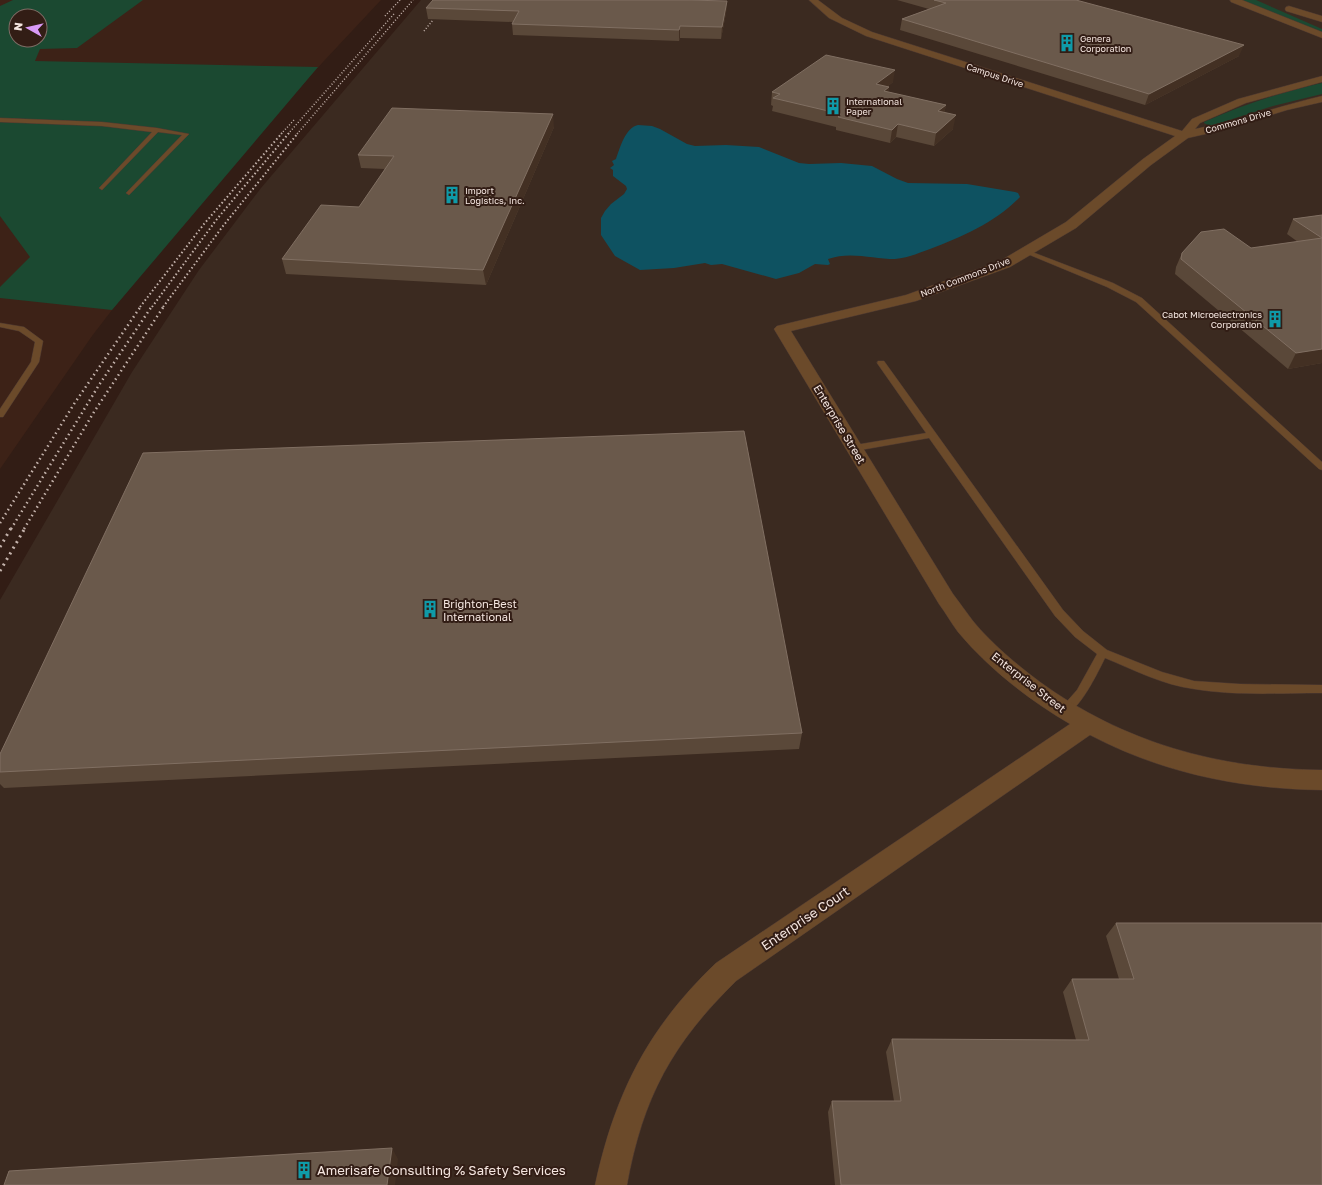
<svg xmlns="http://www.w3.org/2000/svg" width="1322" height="1185" viewBox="0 0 1322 1185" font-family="'Golos Text',sans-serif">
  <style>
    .commercial { fill: #3b2a20 }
    .built { fill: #3d2217; fill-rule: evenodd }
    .green { fill: #1b4931; fill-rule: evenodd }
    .water { fill: #0e5261 }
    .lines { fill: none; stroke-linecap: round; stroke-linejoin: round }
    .service-casing { stroke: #4d3931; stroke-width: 1 }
    .minor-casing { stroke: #4d3931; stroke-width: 1 }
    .service { fill: #6b4a2a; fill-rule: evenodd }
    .minor { fill: #6b4a2a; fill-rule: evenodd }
    .rail-far3 { stroke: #c4b3ac; stroke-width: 1.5; stroke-dasharray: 1 2; stroke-linecap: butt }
    .rail-far2 { stroke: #c4b3ac; stroke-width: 2; stroke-dasharray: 1.5 2.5; stroke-linecap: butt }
    .rail-far1 { stroke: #c4b3ac; stroke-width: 2.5; stroke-dasharray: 1.5 3.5; stroke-linecap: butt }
    .rail { stroke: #c4b3ac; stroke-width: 3; stroke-dasharray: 2 4.5; stroke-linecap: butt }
    .wall { fill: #5a4839 }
    .shaded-wall { fill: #433023 }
    .building { fill: #6a594b; stroke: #806f62 }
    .labels { text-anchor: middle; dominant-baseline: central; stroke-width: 4; stroke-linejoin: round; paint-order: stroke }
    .far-poi-label { font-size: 9px; fill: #f5e6e0; stroke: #321d15; text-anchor: start }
    .far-street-label { font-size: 9px; fill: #f5e6e0; stroke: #321d15 }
    .street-label { font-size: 11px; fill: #f5e6e0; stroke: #321d15 }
    .poi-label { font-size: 11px; fill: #f5e6e0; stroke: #321d15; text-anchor: start }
    .near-street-label { font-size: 13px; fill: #f5e6e0; stroke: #321d15 }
    .near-poi-label { font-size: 13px; fill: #f5e6e0; stroke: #321d15; text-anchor: start }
  </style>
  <rect width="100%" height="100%" fill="#321d15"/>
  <!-- commercial -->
  <path class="commercial" d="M421 0H1322V1185H0V600L132 372 199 270 261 188Z"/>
  <!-- built -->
  <path class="built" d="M0 0H381L323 62 204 195 152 258 92 336 0 469ZM16 16H40V40H16Z"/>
  <!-- green -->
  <g class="green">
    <path d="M13 0H143L77 48 40 49 35 61 318 67 112 310 0 298V287L30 257 0 216V6ZM16 16H40V40H16Z"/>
    <path d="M1240 0H1256L1322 29V33Z"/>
    <path d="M1322 83V94L1273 106 1214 125 1210 126 1204 123V122C1243 105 1281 92 1322 83Z"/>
  </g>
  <!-- water -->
  <path class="water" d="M638 125 652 126 660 129 687 144 695 146 726 145 759 147 799 163 809 164 841 163 872 166 897 179 908 183 967 184 1015 192 1018 193 1020 197C996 222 962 237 930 249 919 253 907 258 895 259 873 259 850 251 828 259L830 264 828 265 815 264 799 273 776 279 722 264 711 265 705 263 674 268 640 270 615 256 601 235V218L605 211 611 204 624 194 627 189 626 186 613 176V170L610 168 614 165 612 161 616 159C620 148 625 128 638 125Z"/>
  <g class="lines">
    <!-- service casing -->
    <g class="service-casing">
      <g id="service">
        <path d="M0 118 102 122 157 128 189 134 129 195 126 193 127 192 182 135 158 132 102 190 99 188 100 187 152 132 102 126 0 122Z"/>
        <path d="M1027 250 1113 283 1142 298 1322 462V470L1319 469 1136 302 1107 287 1025 253 1024 252Z"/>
        <path d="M0 323 24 327 43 341 39 362 3 417H0V409L31 362 35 342 19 331 0 327Z"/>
        <path d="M878 361H884L1063 610 1083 631 1107 650 1162 672 1194 681 1240 684 1322 685V693C1281 693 1235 696 1194 689 1163 685 1134 670 1105 658 1099 670 1076 719 1061 714L1059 711 1061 708 1077 690 1097 654 1075 637 1055 616 929 438 855 451 851 448 855 445 926 433 877 363Z"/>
      </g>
    </g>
    <!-- minor casing -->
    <g class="minor-casing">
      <g id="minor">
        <path d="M809 0H818L842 18 872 32 1182 131 1192 119 1238 99 1322 76V82L1246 103 1200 123 1195 129C1238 121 1279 106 1322 96V102L1287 110 1223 130 1188 138 1151 165 1076 228 1010 267 916 301 791 331 953 594C960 603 966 612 973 621 992 644 1016 664 1040 682 1124 743 1219 769 1322 770V790C1241 789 1162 773 1090 735L736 981C672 1044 643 1097 627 1185H595C615 1093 648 1028 716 963L1070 724C1029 700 989 669 958 632 951 623 946 613 939 604L774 329 777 326 906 295 1000 261 1066 222 1143 159 1175 136 866 36 829 18Z"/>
        <path d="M1230 0H1242L1322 32V38L1231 2Z"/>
        <path d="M1289 6 1322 16V22L1286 11 1285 9 1286 7Z"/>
      </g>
    </g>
    <!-- service -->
    <use href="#service" class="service"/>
    <!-- minor -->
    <use href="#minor" class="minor"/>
    <!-- rail-far3 -->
    <g class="rail-far3">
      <path d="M385 16 400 0"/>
      <path d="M424 31 433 20"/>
      <path d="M281 134 294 120"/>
      <path d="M288 134 394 14"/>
      <path d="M297 134 413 0"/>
    </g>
    <!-- rail-far2 -->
    <g class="rail-far2">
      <path d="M140 307 204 224 282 133"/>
      <path d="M152 307 217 219 289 133"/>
      <path d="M163 307 223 226 298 133"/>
    </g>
    <!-- rail-far1 -->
    <g class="rail-far1">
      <path d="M0 523 74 404 141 306"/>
      <path d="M11 529 99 385 152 306"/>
      <path d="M24 529 94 412 164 306"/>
    </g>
    <!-- rail -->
    <g class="rail">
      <path d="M0 547 11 528"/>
      <path d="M0 571 25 528"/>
    </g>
  </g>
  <!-- wall -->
  <g class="wall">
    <path d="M897 0H1076L1239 56 1145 105 900 30 902 19 929 9Z"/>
    <path d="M727 1 726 13 721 39 680 38 679 41 513 35 512 24 513 22 428 19 426 8Z"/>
    <path d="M893 82 888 86 889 87 888 92 946 105 944 113 953 129 934 146 896 137 890 143 836 130V127L772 111 773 106 771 105 772 92Z"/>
    <path d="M554 127 486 285 286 274 282 259 359 207 385 169 361 168 358 155Z"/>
    <path d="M1322 215V363L1288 369 1175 274 1176 267 1182 253 1251 248 1298 242 1287 234 1293 219Z"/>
    <path d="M802 733 799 749 4 788 0 784V754Z"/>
    <path d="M1116 923 1322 1185H835L828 1112 832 1101H894L886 1052 892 1039 1076 1040 1063 992 1072 979H1119L1106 936Z"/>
  </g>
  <!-- shaded-wall -->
  <g class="shaded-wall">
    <path d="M727 1 726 13 721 39 722 27Z"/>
    <path d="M680 26V38L679 41V30Z"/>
    <path d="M1244 45 1239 56 1145 105 1149 94Z"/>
    <path d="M895 70 893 82 875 97 876 84Z"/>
    <path d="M889 87 887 100 884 91Z"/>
    <path d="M946 105 943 118 938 111Z"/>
    <path d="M553 114 554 127 486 285 483 270Z"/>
    <path d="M956 115 953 129 934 146 936 133Z"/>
    <path d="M898 124 896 137 890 143 892 130Z"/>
    <path d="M1322 349V363L1288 369 1296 353Z"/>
    <path d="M392 1148 398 1159 395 1185H387Z"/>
  </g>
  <!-- building -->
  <g class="building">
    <path d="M433 0H688L727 1 722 27 680 26 679 30 512 24 519 11 426 8Z"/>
    <path d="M934 0H1076L1244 45 1149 94 902 19 946 3Z"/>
    <path d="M826 55 895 70 876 84 889 87 884 91 946 105 938 111 956 115 936 133 898 124 892 130 838 117 841 114 773 98 780 94 772 92Z"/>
    <path d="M392 108 553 114 483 270 282 259 321 205 359 207 394 156 358 155Z"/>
    <path d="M1322 215V349L1296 353 1181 259 1182 253 1201 232 1224 229 1251 248 1322 238 1293 219Z"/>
    <path d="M744 431 802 733 0 772V754L143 453Z"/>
    <path d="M1116 923H1322V1185H841L832 1101H901L892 1039 1089 1040 1072 979H1134Z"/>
    <path d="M392 1148 387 1185H4L9 1171Z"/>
  </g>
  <!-- icons -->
  <defs>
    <g id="building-bare" transform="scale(1.38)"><path d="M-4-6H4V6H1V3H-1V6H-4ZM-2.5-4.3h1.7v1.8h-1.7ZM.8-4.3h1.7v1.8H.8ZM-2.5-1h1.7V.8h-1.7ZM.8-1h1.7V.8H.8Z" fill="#0f9aa8" stroke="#321d15" stroke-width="2.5" paint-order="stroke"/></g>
  </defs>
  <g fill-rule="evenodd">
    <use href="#building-bare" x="1067" y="43"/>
    <use href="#building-bare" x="833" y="106"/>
    <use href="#building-bare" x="452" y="195"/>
    <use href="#building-bare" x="1275" y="319"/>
    <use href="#building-bare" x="430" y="609"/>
    <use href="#building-bare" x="304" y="1170"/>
  </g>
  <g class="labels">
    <!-- far-poi labels -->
    <g class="far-poi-label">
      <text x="1080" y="38">Genera<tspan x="1080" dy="10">Corporation</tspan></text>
      <text x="846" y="101">International<tspan x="846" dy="10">Paper</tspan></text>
      <text x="465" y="190">Import<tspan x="465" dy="10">Logistics, Inc.</tspan></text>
      <text x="1262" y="314" text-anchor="end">Cabot Microelectronics<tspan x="1262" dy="10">Corporation</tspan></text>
    </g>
    <!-- far-street labels -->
    <g class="far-street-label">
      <text transform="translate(995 75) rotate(18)">Campus Drive</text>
      <text transform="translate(1238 121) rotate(-16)">Commons Drive</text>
      <text transform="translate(965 277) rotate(-21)">North Commons Drive</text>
    </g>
    <!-- street labels -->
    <g class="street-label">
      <text transform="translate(840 424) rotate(59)">Enterprise Street</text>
      <text transform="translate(1029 682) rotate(38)">Enterprise Street</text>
    </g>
    <!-- poi labels -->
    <g class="poi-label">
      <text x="443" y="603">Brighton-Best<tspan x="443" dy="13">International</tspan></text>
    </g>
    <!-- near-street labels -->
    <g class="near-street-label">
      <text transform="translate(805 918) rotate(-34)">Enterprise Court</text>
    </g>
    <!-- near-poi labels -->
    <g class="near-poi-label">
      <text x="317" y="1170">Amerisafe Consulting % Safety Services</text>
    </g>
  </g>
  <!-- north arrow -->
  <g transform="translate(28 28) rotate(278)"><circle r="19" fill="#321d15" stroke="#806d66"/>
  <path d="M0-3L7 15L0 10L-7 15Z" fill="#d99af7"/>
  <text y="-6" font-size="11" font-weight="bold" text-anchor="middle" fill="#f5e6e0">N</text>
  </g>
</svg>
